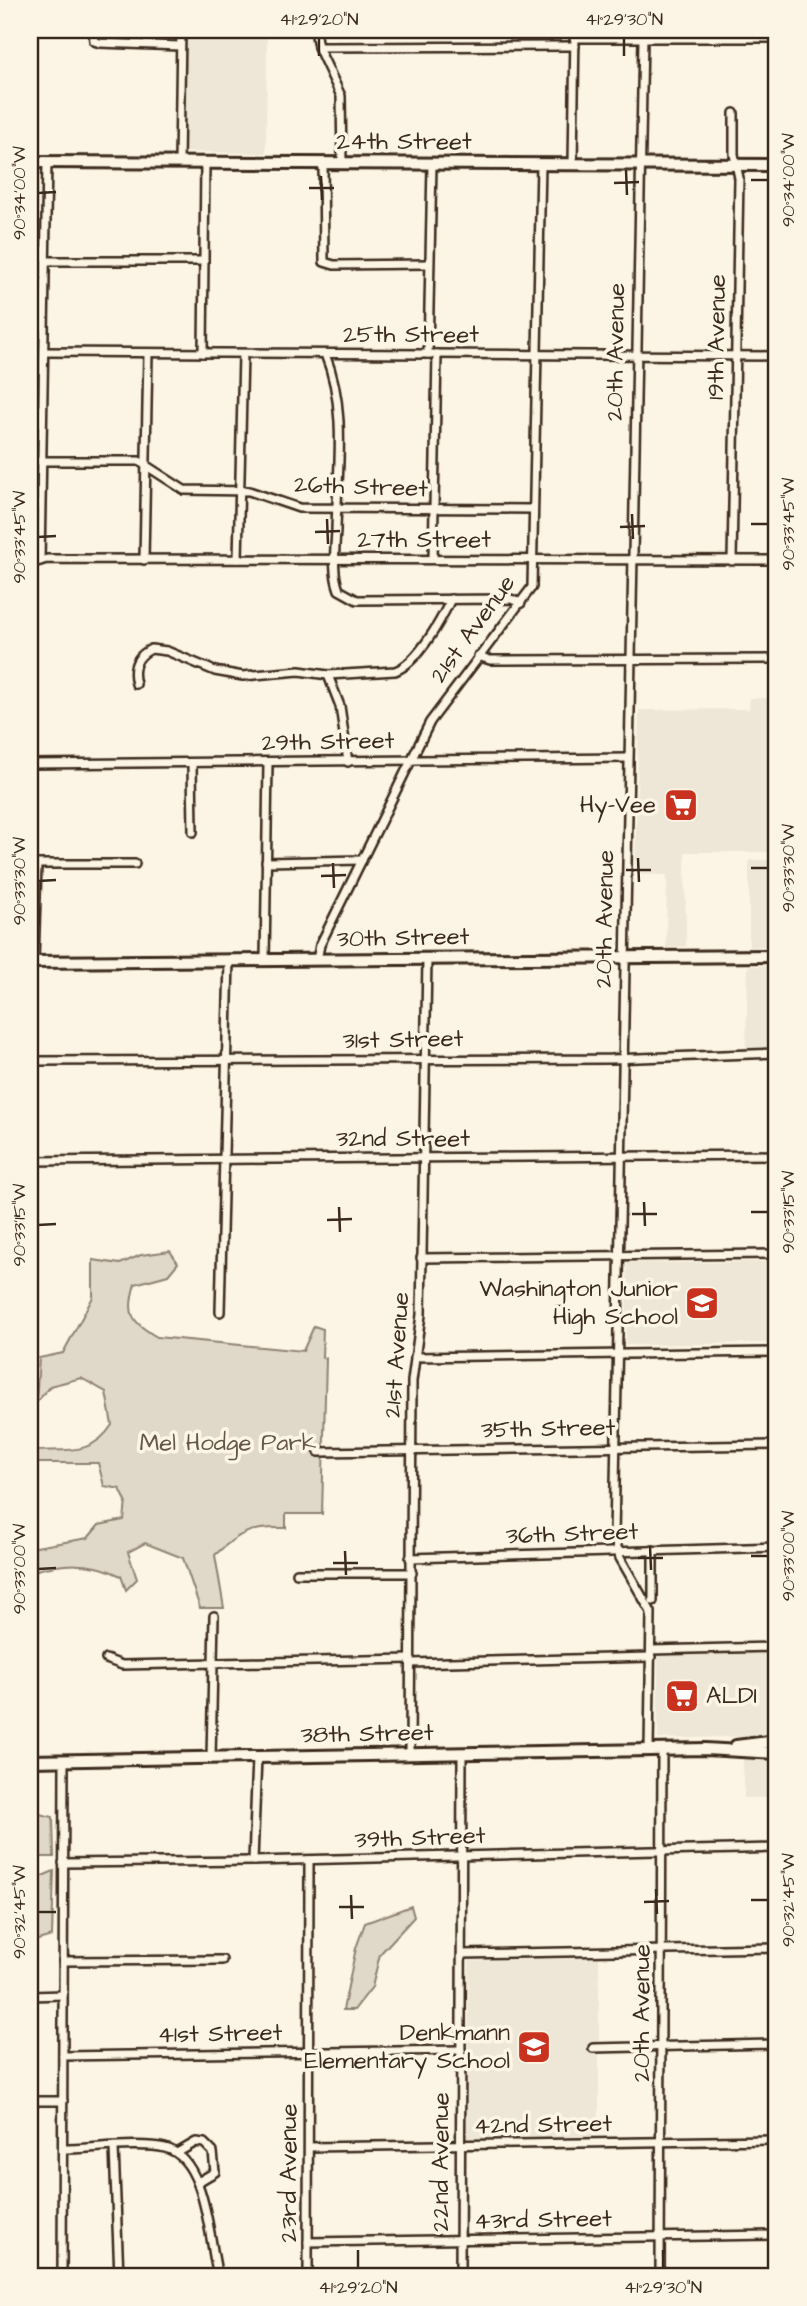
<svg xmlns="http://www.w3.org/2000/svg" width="807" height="2306" viewBox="0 0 807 2306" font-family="'Architects Daughter',sans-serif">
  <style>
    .built { fill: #eee6d6 }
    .green { fill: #e0d8c8; stroke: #8e8173; stroke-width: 2 }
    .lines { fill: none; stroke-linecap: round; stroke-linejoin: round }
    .street-casing { stroke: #3b2a1e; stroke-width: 12 }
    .secondary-casing { stroke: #3b2a1e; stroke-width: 16 }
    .street { stroke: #fcf5e5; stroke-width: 7 }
    .secondary { stroke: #fcf5e5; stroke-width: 10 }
    .ticks { fill: none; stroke: #3b2a1e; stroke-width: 2.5 }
    .labels { text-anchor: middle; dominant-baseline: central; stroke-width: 7; stroke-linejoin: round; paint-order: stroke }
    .street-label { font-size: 24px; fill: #3b2a1e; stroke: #fcf5e5 }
    .poi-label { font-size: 24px; fill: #3b2a1e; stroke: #fcf5e5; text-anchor: end }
    .park-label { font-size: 24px; fill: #645648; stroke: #fcf5e5 }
    .neatline { fill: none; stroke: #3b2a1e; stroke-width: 2.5 }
    .ticks-label { font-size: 18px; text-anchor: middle; fill: #3b2a1e }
  </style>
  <rect width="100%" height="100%" fill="#fcf5e5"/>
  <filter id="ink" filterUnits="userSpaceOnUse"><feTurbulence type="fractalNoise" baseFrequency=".0143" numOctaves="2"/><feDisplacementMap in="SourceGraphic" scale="14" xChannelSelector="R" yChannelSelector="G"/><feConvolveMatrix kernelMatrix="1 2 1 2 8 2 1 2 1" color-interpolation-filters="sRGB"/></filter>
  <g filter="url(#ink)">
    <!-- built -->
    <g class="built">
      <path d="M185 30H267L266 153 185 152Z"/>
      <path d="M30 173H39L38 263H30Z"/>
      <path d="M750 698H777V852H685L686 946 666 948 667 875 635 874 639 710 749 709Z"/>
      <path d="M749 860H777V946L749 947Z"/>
      <path d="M748 966H777V1050L746 1049Z"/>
      <path d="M777 1262V1343L626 1345 627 1263Z"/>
      <path d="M777 1651V1735L658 1739V1657L663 1654Z"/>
      <path d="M743 1758H777V1797L744 1798Z"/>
      <path d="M599 1958V2136L467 2138 469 1961Z"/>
    </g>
    <!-- green -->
    <g class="green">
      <path d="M30 263H38L37 376 30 377Z"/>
      <path d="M170 1251 178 1263 168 1275 135 1284C126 1314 131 1322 157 1337L303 1351 314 1326 323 1329 322 1357 326 1358 322 1514H286V1528C252 1527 240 1531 215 1555L224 1608H200L183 1558 145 1543 128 1552 137 1579 126 1590 121 1576C91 1560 61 1563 30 1572V1548L88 1538 99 1525 124 1520 126 1501 120 1489 104 1486 98 1463H35L33 1451C67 1449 92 1456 112 1425L106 1392 81 1378 50 1386 36 1403 39 1358 63 1353 93 1297V1260L120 1264 141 1255Z"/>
      <path d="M30 1812 53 1817 54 1857H33L30 1850Z"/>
      <path d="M54 1871 52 1936 31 1942 30 1917 38 1904 35 1879Z"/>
      <path d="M411 1906 414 1917 380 1954 372 1987 354 2010H343L356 1948 365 1923Z"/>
    </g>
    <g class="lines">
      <!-- street casing -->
      <g class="street-casing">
        <g id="street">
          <path d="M93 30 94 41 100 43 180 46"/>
          <path d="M315 30 318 47 341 96 342 163"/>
          <path d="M574 38H777"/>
          <path d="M643 38 614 1536 620 1558 651 1612 649 1750"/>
          <path d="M318 47 575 46"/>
          <path d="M179 163 181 30"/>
          <path d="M323 163 324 262 334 265 429 264"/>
          <path d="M573 164 575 30"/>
          <path d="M46 261H204"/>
          <path d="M44 352 777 356"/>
          <path d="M203 353 205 163"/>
          <path d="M325 354C348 410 337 472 336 531 335 549 332 572 339 590L357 600 511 599 521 603"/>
          <path d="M428 354 432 164"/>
          <path d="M30 461H139L184 490 249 491 299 508 533 509"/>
          <path d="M238 559 243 354"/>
          <path d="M433 559 437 354"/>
          <path d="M144 560 148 353"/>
          <path d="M40 561 47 162"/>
          <path d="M732 561 739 178 734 154V113"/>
          <path d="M30 564 47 559 777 560"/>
          <path d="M478 656 490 660 777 659"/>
          <path d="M328 675 340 706 348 762"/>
          <path d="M136 684C132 669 135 657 151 649L167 651 215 671 243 676 299 671 328 675 395 671C418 663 441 620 451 599"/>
          <path d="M30 764 628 758"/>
          <path d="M192 764 193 832"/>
          <path d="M266 862 362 860"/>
          <path d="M30 864H135"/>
          <path d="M265 960 268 763"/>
          <path d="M317 960 320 945 430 722 532 587 541 164"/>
          <path d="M34 962 37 864"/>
          <path d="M30 1061 611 1059 777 1053"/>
          <path d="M30 1165V1161L777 1155"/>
          <path d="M421 1258 777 1254"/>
          <path d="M220 1312 229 960"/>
          <path d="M415 1357 777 1352"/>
          <path d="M319 1452 777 1445"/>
          <path d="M410 1558 777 1547"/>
          <path d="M297 1573H412"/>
          <path d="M653 1601V1550"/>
          <path d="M651 1650 777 1647"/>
          <path d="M106 1659 122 1665 411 1659"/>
          <path d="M411 1663 651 1657"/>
          <path d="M410 1755 412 1381 421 1315 427 959"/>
          <path d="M211 1758 214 1616"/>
          <path d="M253 1861 257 1757"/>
          <path d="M63 1863 253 1861 777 1848"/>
          <path d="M462 1954 777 1948"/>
          <path d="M63 1961 222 1960"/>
          <path d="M30 1996 63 1995"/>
          <path d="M593 2048 777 2044"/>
          <path d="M63 2056 461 2050"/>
          <path d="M30 2101H63"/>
          <path d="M309 2147 777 2140"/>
          <path d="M114 2148 119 2276"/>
          <path d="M63 2149C90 2149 140 2142 165 2148 207 2158 209 2242 218 2276"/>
          <path d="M177 2153 196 2142 204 2143 213 2152 215 2172 198 2182"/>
          <path d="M308 2242 777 2235"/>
          <path d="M62 2276 64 1761"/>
          <path d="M308 2276 309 1860"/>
          <path d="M460 2276 462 1754"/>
          <path d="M660 2276 662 1750"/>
        </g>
      </g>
      <!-- secondary casing -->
      <g class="secondary-casing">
        <g id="secondary">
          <path d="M30 162 777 165"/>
          <path d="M30 962 777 956"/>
          <path d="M736 1746 777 1741"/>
          <path d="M30 1761 705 1749 777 1753"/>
        </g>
      </g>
      <!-- street -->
      <use href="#street" class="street"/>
      <!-- secondary -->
      <use href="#secondary" class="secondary"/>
    </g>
  </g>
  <!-- ticks -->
  <path class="ticks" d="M319 38V56M624 38V56M626 170 627 195M321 176 322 200M751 180H768M614 183 639 182M309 188H334M38 193 56 192M632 514 633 539M327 519 328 544M751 524H768M620 527 645 526M315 532 340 531M38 537 56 536M638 858 639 882M333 863 334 888M751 868H768M626 870H651M321 876 346 875M38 881 56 880M644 1202 645 1226M339 1207 340 1232M751 1212H768M632 1214H657M327 1220 352 1219M38 1225 56 1224M650 1546 651 1570M345 1551 346 1575M751 1556H768M638 1558H663M333 1563H358M38 1569 56 1568M656 1889 657 1914M351 1895 352 1919M751 1900H768M644 1902 669 1901M339 1907H364M38 1912H56M358 2250V2268M663 2250V2268"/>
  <!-- icons -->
  <defs>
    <g id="supermarket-square" transform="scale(1.75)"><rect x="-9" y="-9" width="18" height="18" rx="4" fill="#c8321e" stroke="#fcf5e5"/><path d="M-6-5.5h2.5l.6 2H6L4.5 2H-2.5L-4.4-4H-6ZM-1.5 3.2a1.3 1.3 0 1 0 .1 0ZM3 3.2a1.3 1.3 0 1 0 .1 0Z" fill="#fff"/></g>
    <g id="school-square" transform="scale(1.75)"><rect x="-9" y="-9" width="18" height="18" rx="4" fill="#c8321e" stroke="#fcf5e5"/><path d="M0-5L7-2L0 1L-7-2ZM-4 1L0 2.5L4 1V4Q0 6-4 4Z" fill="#fff"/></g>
  </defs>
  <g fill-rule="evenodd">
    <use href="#supermarket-square" x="681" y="805"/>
    <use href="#school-square" x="702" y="1303"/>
    <use href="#supermarket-square" x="682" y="1696"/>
    <use href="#school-square" x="534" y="2047"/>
  </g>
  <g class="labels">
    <!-- street labels -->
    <g class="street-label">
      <text x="404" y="142">24th Street</text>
      <text x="411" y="335">25th Street</text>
      <text transform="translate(717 337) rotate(-89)">19th Avenue</text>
      <text transform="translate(616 352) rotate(-89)">20th Avenue</text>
      <text transform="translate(361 487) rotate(2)">26th Street</text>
      <text x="424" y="540">27th Street</text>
      <text transform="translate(473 629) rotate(-54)">21st Avenue</text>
      <text transform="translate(328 742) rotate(-1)">29th Street</text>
      <text transform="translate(605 919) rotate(-89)">20th Avenue</text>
      <text transform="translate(403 938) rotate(-1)">30th Street</text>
      <text transform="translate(403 1040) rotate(-1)">31st Street</text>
      <text x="403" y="1139">32nd Street</text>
      <text transform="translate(397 1355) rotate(-86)">21st Avenue</text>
      <text transform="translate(548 1429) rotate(-1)">35th Street</text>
      <text transform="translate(572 1534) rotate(-2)">36th Street</text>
      <text transform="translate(367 1734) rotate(-1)">38th Street</text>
      <text transform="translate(420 1838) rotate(-2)">39th Street</text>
      <text transform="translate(642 2013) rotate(-90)">20th Avenue</text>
      <text transform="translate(220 2034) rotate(-1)">41st Street</text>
      <text transform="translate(543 2125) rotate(-1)">42nd Street</text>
      <text transform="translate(441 2162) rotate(-90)">22nd Avenue</text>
      <text transform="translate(289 2173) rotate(-90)">23rd Avenue</text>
      <text transform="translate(543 2220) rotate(-1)">43rd Street</text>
    </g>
    <!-- poi labels -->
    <g class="poi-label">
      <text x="656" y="805">Hy-Vee</text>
      <text x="678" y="1289">Washington Junior<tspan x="678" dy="28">High School</tspan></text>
      <text x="706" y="1696" text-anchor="start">ALDI</text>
      <text x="510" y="2033">Denkmann<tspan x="510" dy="28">Elementary School</tspan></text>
    </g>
    <!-- park labels -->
    <g class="park-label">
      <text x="228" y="1443">Mel Hodge Park</text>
    </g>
  </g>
  <!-- margin -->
  <rect width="807" height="2306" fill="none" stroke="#fcf5e5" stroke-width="77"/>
  <rect x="38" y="38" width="730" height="2230" class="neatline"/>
  <g class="ticks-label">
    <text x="319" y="25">41°29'20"N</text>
    <text x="624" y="25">41°29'30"N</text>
    <text transform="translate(788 180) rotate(-90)" y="6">90°34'00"W</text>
    <text transform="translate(19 193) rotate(-90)" y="6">90°34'00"W</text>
    <text transform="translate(788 524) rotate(-90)" y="6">90°33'45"W</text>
    <text transform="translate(19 537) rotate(-90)" y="6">90°33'45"W</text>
    <text transform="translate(788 868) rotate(-90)" y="6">90°33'30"W</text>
    <text transform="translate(19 881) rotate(-90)" y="6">90°33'30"W</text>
    <text transform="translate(788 1212) rotate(-90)" y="6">90°33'15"W</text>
    <text transform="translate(19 1225) rotate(-90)" y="6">90°33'15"W</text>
    <text transform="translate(788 1556) rotate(-90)" y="6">90°33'00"W</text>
    <text transform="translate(19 1569) rotate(-90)" y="6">90°33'00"W</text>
    <text transform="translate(788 1900) rotate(-90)" y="6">90°32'45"W</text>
    <text transform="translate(19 1912) rotate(-90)" y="6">90°32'45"W</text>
    <text x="358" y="2293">41°29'20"N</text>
    <text x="663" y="2293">41°29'30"N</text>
  </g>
</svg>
